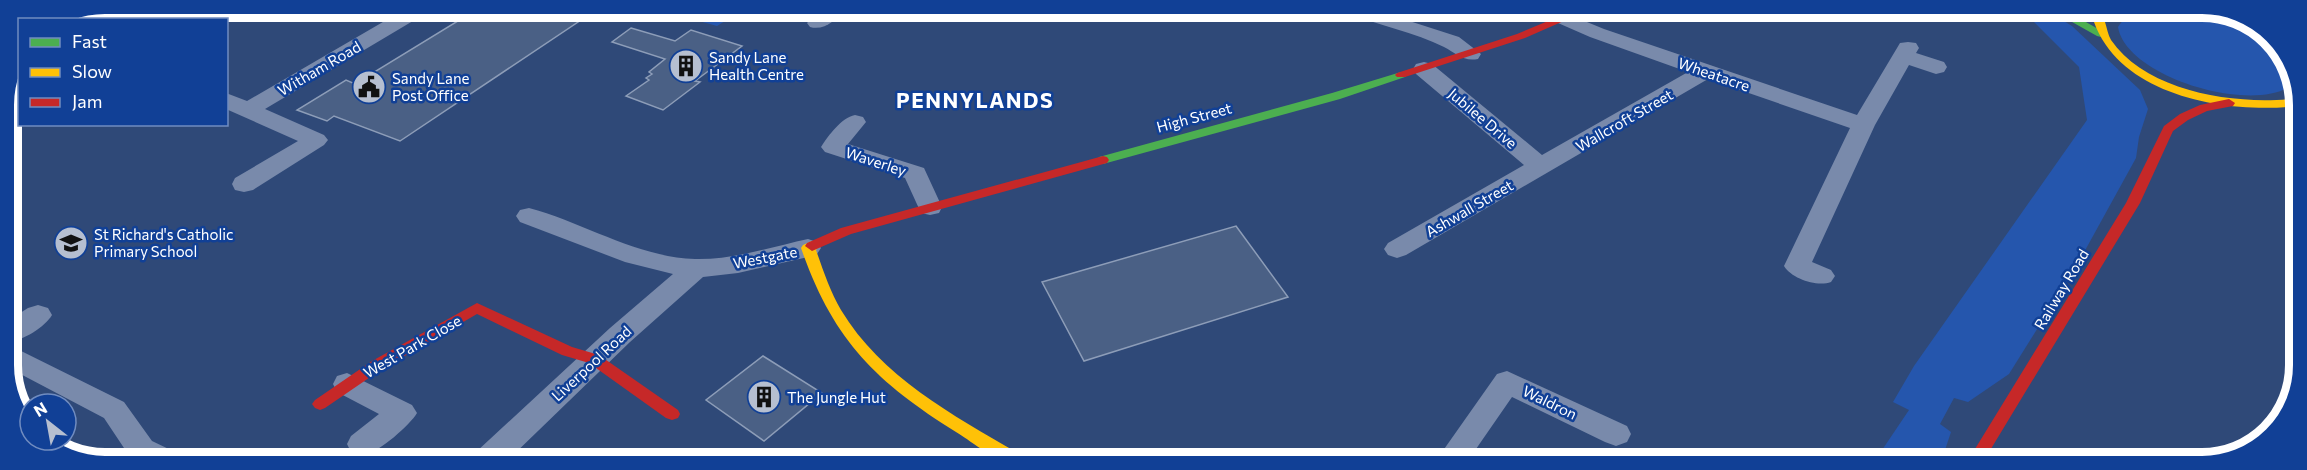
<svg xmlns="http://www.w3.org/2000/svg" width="2307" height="470" viewBox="0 0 2307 470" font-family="Commissioner,sans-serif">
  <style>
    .green { fill: #2556ad }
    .building { fill: #4a6085; stroke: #8d9db8; stroke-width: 1.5 }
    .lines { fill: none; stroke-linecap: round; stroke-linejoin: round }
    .street { fill: #798aab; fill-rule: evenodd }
    .fast { fill: #4caf50; fill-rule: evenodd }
    .slow { fill: #ffc107; fill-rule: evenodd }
    .jam { fill: #c62828; fill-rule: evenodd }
    .labels { text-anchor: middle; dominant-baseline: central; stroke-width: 5; stroke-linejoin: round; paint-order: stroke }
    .poi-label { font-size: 15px; fill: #fff; stroke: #114096; text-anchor: start }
    .street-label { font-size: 15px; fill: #fff; stroke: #114096 }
    .district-label { font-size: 21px; font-weight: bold; letter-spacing: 1.5px; fill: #fff; stroke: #114096 }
    .rim { fill: none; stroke: #fff; stroke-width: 8 }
  </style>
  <rect width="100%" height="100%" fill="#2f4978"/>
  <!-- green -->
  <g class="green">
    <path d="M652 8H746L717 26Z"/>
    <path d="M2021 9H2044L2072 26 2140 90 2148 109 2139 137 2136 158 2077 265 2009 374 1968 402 1954 398 1940 424 1951 432 1941 462H1874L1909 410 1893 402 1914 366 2087 120 2079 67Z"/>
    <path d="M2158 10C2189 12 2259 23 2278 49 2285 58 2290 71 2296 82 2259 117 2126 78 2118 27 2128 12 2141 12 2158 10Z"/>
  </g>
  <!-- building -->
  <g class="building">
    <path d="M479 8H599L400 141 334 116 327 121 297 110 346 80 355 84Z"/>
    <path d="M631 28 675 41 691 30 742 46 695 81 700 82 663 110 626 96 649 80 646 78 652 74 649 72 665 59 612 42Z"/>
    <path d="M1236 226 1288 297 1084 361 1042 282Z"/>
    <path d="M763 356 822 393 764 441 706 400Z"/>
  </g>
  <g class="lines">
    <!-- street -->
    <g class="street">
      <path d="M407 8H431L428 12 265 109 324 135 328 140 324 145 253 190 244 192 235 190 232 184 235 178 298 141 226 109V93L247 101Z"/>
      <path d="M822 8H845C837 20 824 31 810 27L807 23Z"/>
      <path d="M1090 8H1181L1178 12C1151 19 1120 19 1093 12Z"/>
      <path d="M1343 9H1372L1459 37 1481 54 1478 59C1463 62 1456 53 1444 47 1416 33 1376 24 1346 13Z"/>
      <path d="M1565 13 1604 29 1857 115 1900 43 1908 42 1916 43 1919 48 1916 53 1944 62 1947 67 1944 72 1936 74 1909 65 1875 125 1812 262 1831 270 1835 276 1831 282C1817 287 1792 279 1784 266L1850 128 1708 79 1406 255 1397 258 1388 255 1384 249 1388 243 1524 165 1416 74 1413 69 1416 64 1424 62 1432 64 1542 155 1688 72 1590 37 1558 23 1555 19 1558 15Z"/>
      <path d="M855 115 863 117 866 122 848 144 924 168 942 207 939 213 930 215 921 213 905 178 825 152 821 147C829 135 841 118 855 115Z"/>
      <path d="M529 208C585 223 636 257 695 259 733 260 771 247 808 239L817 242 821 248 817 254 808 257 738 273 703 277 630 342 507 461H472L476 452 610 328 673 274 625 262 520 222 516 216 520 210Z"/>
      <path d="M38 305 48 308 52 315C44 328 24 339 9 343V320L28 308Z"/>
      <path d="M9 345 124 402 152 441 175 452 179 461H136L130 457 104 418 9 368Z"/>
      <path d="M1507 371 1627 426 1631 434 1627 442 1616 446 1605 442 1512 397 1467 462H1435L1497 374Z"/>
      <path d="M347 373 412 405 417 413C410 425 379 452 365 455 360 456 356 454 351 452L347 444 351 436 379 414 337 392 333 384 337 376Z"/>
    </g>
    <!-- fast -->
    <g class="fast">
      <path d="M2049 9H2063L2107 34 2101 37 2097 36Z"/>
      <path d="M1401 72 1405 73 1407 75 1405 77 1340 99 1103 164 1097 160 1099 157 1332 93Z"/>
    </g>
    <!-- slow -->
    <g class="slow">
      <path d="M2104 9H2115L2105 22C2107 28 2108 35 2111 40 2147 93 2240 106 2298 98V106C2228 114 2121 97 2094 22Z"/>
      <path d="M812 241 819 246 816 250C823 270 830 291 841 310 882 378 956 417 1023 456L1025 461C1019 461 1012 462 1007 461 994 460 968 439 956 432 875 381 833 340 801 248L803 245Z"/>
    </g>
    <!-- jam -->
    <g class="jam">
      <path d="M1577 9H1591L1525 38 1405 77H1397L1395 75 1397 73 1517 34Z"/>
      <path d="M2207 9H2221L2236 17H2228Z"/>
      <path d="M2229 99 2235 103 2233 106 2207 111 2188 120 2173 131 2140 203 1983 462H1967L2126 203 2164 126 2180 114 2200 105Z"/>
      <path d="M1103 156 1107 157 1109 160 1107 163 851 234 812 251 805 246 807 243 841 228Z"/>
      <path d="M477 303 572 347 599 355 678 410 680 414 678 418 672 420 666 418 589 363 562 355 477 314 382 369 325 408 320 410 315 408 312 404 315 400 372 361Z"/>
    </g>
  </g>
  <!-- icons -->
  <defs>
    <g id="building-disc" transform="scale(1.725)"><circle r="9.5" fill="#b6bfd0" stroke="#114096"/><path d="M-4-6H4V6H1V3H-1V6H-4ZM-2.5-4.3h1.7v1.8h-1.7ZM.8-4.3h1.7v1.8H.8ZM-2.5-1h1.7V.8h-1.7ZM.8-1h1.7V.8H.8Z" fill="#111"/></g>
    <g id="civic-disc" transform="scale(1.725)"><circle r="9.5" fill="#b6bfd0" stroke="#114096"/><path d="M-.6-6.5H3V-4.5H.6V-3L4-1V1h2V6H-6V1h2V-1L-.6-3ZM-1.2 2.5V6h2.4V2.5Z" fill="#111"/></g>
    <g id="school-disc" transform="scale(1.725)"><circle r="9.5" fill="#b6bfd0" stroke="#114096"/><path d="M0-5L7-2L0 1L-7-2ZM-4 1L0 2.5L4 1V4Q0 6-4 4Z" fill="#111"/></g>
  </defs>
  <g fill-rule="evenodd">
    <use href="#building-disc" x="686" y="66"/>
    <use href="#civic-disc" x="369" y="87"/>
    <use href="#school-disc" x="71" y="243"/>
    <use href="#building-disc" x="764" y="397"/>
  </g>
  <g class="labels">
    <!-- poi labels -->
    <g class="poi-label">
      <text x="709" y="57">Sandy Lane<tspan x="709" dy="17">Health Centre</tspan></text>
      <text x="392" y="78">Sandy Lane<tspan x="392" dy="17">Post Office</tspan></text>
      <text x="94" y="234">St Richard's Catholic<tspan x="94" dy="17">Primary School</tspan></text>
      <text x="787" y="397">The Jungle Hut</text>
    </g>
    <!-- street labels -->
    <g class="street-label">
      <text transform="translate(319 68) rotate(-30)">Witham Road</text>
      <text transform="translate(1714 74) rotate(19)">Wheatacre</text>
      <text transform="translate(1194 117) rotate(-15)">High Street</text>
      <text transform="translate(1483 118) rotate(40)">Jubilee Drive</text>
      <text transform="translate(1624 120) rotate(-30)">Wallcroft Street</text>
      <text transform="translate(876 161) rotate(18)">Waverley</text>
      <text transform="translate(1469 208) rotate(-30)">Ashwall Street</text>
      <text transform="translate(765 257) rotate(-11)">Westgate</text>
      <text transform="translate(2061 289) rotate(-59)">Railway Road</text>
      <text transform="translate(412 346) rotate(-30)">West Park Close</text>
      <text transform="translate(591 363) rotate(-43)">Liverpool Road</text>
      <text transform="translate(1550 402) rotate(26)">Waldron</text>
    </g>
    <!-- district labels -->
    <g class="district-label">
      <text x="975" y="99">PENNYLANDS</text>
    </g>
  </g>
  <!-- crop -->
  <path d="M0 0H2307V470H0ZM105 18H2202A87 87 0 0 1 2289 105V365A87 87 0 0 1 2202 452H105A87 87 0 0 1 18 365V105A87 87 0 0 1 105 18Z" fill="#114096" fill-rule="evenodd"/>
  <path class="rim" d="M105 18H2202A87 87 0 0 1 2289 105V365A87 87 0 0 1 2202 452H105A87 87 0 0 1 18 365V105A87 87 0 0 1 105 18Z"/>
  <!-- legend -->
  <rect x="18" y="18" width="210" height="108" fill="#114096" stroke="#708cc0" stroke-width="1.5"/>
  <rect x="30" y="38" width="30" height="9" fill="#4caf50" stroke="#708cc0" stroke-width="1.5"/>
  <text x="72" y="48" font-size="18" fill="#ffffff">Fast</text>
  <rect x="30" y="68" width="30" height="9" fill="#ffc107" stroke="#708cc0" stroke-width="1.5"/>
  <text x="72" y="78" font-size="18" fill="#ffffff">Slow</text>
  <rect x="30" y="98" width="30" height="9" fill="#c62828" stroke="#708cc0" stroke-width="1.5"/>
  <text x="72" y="108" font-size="18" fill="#ffffff">Jam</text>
  <!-- north arrow -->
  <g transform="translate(48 422) rotate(329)"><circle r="28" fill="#114096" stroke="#708cc0" stroke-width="1.5"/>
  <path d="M0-4.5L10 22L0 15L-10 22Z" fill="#b6bfd0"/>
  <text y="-9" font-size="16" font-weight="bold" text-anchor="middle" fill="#ffffff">N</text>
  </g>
</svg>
